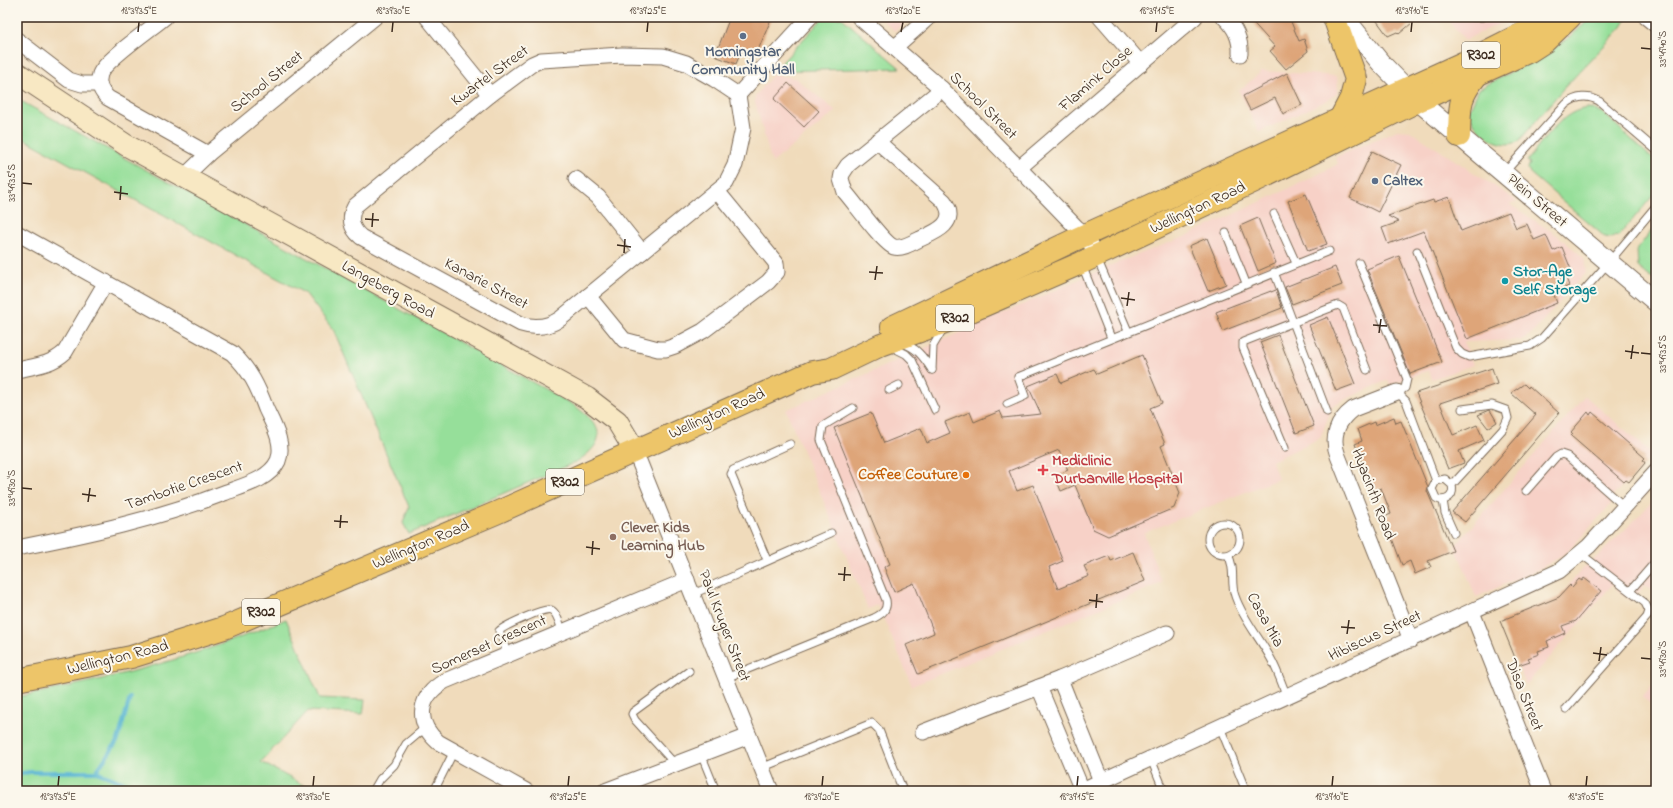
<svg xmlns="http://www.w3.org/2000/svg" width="1673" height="808" viewBox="0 0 1673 808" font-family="'Indie Flower',sans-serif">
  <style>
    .built { fill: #f7d1c7 }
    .green { fill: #96df9a; stroke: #68845c }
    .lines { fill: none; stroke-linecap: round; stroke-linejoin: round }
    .stream { stroke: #52b4d1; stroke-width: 4 }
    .building { fill: #dea579 }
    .service-casing { stroke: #7a6855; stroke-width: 9 }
    .minor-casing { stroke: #7a6855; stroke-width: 17 }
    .tertiary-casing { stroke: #7a6855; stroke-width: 21 }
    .secondary-casing { stroke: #7a6855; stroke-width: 23 }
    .primary-casing { stroke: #7a6855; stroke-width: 24 }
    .service { stroke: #fff; stroke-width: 7 }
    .minor { stroke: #fff; stroke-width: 15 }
    .tertiary { stroke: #fff; stroke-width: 19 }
    .secondary { stroke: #f8e8c3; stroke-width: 21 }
    .primary { stroke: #edc569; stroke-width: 22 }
    .ticks { fill: none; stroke: #3b2a1e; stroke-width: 1.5 }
    .service-dot { fill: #5c6f8a; stroke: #fbf7ec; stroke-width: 1.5 }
    .culture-dot { fill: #0f9aa8; stroke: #fbf7ec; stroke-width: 1.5 }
    .health-dot { fill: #e0444e; stroke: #fbf7ec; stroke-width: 1.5 }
    .food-dot { fill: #e8710a; stroke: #fbf7ec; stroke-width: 1.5 }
    .education-dot { fill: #8d6e63; stroke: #fbf7ec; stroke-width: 1.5 }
    .labels { text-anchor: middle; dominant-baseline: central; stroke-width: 4; stroke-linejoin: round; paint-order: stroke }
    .shield { fill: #fbf7ec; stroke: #75685c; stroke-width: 1 }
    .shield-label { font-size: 15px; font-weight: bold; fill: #3b2a1e }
    .service-label { font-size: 16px; font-weight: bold; fill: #4e5e75; stroke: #fbf7ec }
    .street-label { font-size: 16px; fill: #3b2a1e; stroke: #fbf7ec }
    .culture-label { font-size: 16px; font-weight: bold; fill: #0d838f; stroke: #fbf7ec; text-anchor: start }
    .health-label { font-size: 16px; font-weight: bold; fill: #be3a42; stroke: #fbf7ec; text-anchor: start }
    .food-label { font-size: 16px; font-weight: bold; fill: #c56008; stroke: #fbf7ec; text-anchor: end }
    .education-label { font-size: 16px; font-weight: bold; fill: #785e54; stroke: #fbf7ec; text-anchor: start }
    .neatline { fill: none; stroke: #3b2a1e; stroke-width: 1.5 }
    .ticks-label { font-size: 10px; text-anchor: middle; fill: #3b2a1e }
  </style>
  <rect width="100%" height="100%" fill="#fbf7ec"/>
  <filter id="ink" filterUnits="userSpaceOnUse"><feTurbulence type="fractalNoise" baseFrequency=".025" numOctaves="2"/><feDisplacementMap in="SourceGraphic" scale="8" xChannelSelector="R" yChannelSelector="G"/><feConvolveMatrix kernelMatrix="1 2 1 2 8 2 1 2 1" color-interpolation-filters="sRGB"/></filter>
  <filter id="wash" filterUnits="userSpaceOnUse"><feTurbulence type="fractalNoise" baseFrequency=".012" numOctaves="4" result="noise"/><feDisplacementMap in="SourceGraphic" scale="16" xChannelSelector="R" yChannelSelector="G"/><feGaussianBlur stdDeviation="0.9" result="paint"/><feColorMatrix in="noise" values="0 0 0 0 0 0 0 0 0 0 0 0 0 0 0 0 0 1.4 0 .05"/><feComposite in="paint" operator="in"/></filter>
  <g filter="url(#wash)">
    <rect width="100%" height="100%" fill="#f0dbbb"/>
    <!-- built -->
    <g class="built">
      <path d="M879 17H911L895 31Z"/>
      <path d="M1445 17H1513L1465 40Z"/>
      <path d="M1262 71 1337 76 1338 92 1328 100 1259 132 1239 91Z"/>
      <path d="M773 75 795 78 836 111 772 163 755 102V96Z"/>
      <path d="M1397 130 1410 131 1517 201 1509 204 1557 235 1584 258 1586 273 1531 334 1521 340 1464 342 1473 365 1432 379 1429 370 1390 385 1388 380 1333 405 1320 438 1272 461 1278 479 1144 533 1162 583 912 686 878 605 868 609 786 410 1116 263 1182 238 1307 180 1338 164 1336 157Z"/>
      <path d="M1585 396 1653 454 1626 484H1624L1610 499 1611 504 1572 547 1562 556 1539 569 1476 597 1455 546Z"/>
      <path d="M1656 497V592L1655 593 1645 585 1631 601 1612 585 1526 685 1500 621 1559 597 1583 568 1597 557 1639 516Z"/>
      <path d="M1656 681V708L1642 697Z"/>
    </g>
    <!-- green -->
    <g class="green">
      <path d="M1592 17H1625L1626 20 1622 27 1562 90 1519 141C1500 152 1472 130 1469 111L1479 89 1539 57 1570 37Z"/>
      <path d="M823 18H842L900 68 774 71Z"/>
      <path d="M17 99 572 404C601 424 611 440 576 462L409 534 403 523 409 507 334 331 306 294 17 135Z"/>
      <path d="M1589 108 1603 113 1656 162V192L1618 237 1616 235 1612 238 1605 237 1530 173 1528 168 1530 163 1527 161C1544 141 1561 110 1589 108Z"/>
      <path d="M1656 225V282L1638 267 1637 249Z"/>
      <path d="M286 619 320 698 365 700 363 714 308 711 261 762 314 791H17V697C111 679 198 657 286 619Z"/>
    </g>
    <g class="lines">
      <!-- stream -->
      <g class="stream">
        <path d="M96 772 118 740 130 698"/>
        <path d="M17 774 30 772H96L136 787 186 789 194 791"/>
      </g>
    </g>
    <g id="blocks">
      <!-- building -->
      <g class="building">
        <path d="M730 17H772L756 55 742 49 736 64 715 56Z"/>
        <path d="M1248 17H1289L1299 41 1304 39 1308 51 1286 69 1270 51 1275 47Z"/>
        <path d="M1374 17H1419L1399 34 1397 32 1388 36Z"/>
        <path d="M1287 73 1302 105 1283 114 1275 98 1250 110 1243 96Z"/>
        <path d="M788 83 819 111 804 127 774 99Z"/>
        <path d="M1372 151 1401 165 1378 212 1350 198Z"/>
        <path d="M1306 194 1327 244 1308 251 1288 201Z"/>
        <path d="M1449 197 1461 231 1509 212 1516 228 1527 224 1534 240 1546 235 1553 251 1562 247 1572 272 1565 275 1569 286 1553 292 1557 303 1467 339 1424 231 1388 244 1382 228 1399 222 1388 216 1433 200 1434 202Z"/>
        <path d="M1258 218 1276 263 1258 271 1240 226Z"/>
        <path d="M1207 238 1226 284 1208 291 1189 246Z"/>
        <path d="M1399 256 1442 362 1410 374 1367 269Z"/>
        <path d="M1335 267 1342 285 1292 304 1285 287Z"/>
        <path d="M1276 290 1282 308 1223 331 1216 312 1271 291V292Z"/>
        <path d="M1328 317 1355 384 1336 391 1309 325Z"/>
        <path d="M1278 335 1314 426 1296 433 1260 342Z"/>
        <path d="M1142 355 1162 403 1150 408 1165 444 1161 446 1180 493 1174 508 1108 536 1093 529 1075 485 1061 491 1055 476 1068 470 1059 450 1009 471 1017 491 1033 485 1063 561 1049 567 1058 589 1089 576 1084 566 1109 556 1111 561 1133 552 1145 581 918 674 906 645 934 633 914 583 894 592 884 567 890 564 834 428 871 413 884 443 921 428 927 443 950 433 945 422 970 412 974 422 1000 411 1003 418 1041 414 1028 386 1057 374 1061 383 1094 369 1097 374Z"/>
        <path d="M1492 368 1497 384 1440 403 1453 435 1477 425 1484 440 1459 451 1464 463 1448 469 1416 393Z"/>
        <path d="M1524 384 1528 388 1529 386 1559 413 1465 522 1452 512 1536 415 1511 393Z"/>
        <path d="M1490 410 1497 422 1488 428 1478 415Z"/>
        <path d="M1588 412 1590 415 1592 412 1645 458 1643 460 1645 463 1629 482 1626 480 1624 482 1571 436 1573 434 1571 432Z"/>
        <path d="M1394 417 1396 423 1401 421 1428 487 1427 491 1453 551 1428 561 1431 567 1415 574 1410 561 1402 565 1384 517 1391 514 1381 488 1373 491 1355 444 1362 441 1358 429 1374 422 1375 425Z"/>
        <path d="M1584 578 1601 591 1576 621 1562 626 1565 633 1547 641 1549 647 1538 651 1539 654 1528 658 1530 661 1518 665 1500 621 1559 597 1570 585 1572 587 1579 579 1582 581Z"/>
      </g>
    </g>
  </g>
  <g filter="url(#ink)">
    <use href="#blocks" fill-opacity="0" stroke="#7a6855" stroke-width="1"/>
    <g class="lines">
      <!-- service casing -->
      <g class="service-casing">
        <g id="service">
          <path d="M1473 17H1483"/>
          <path d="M1504 173 1566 104C1576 96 1588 95 1599 101L1656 150"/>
          <path d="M1274 214 1296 263"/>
          <path d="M1226 233 1246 283"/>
          <path d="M1417 251 1456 348 1462 354 1469 357 1530 346 1542 338 1610 261 1656 206"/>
          <path d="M1097 258 1128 331"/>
          <path d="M1359 263 1407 379 1405 388 1397 392 1406 401 1436 481"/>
          <path d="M1082 265 1111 338"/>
          <path d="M1274 272 1327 412"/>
          <path d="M901 343C916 346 924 358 932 370"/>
          <path d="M892 347 906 354 912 360 935 410"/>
          <path d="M932 370 933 346 943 329"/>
          <path d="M889 390 899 385"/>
          <path d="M1007 404 1025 396 1018 377 1329 251"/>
          <path d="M1285 448 1243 348V342L1338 305 1343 308 1367 370"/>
          <path d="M1452 485 1445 479 1436 481 1432 489 1436 498 1440 500C1450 500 1454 494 1452 485L1503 429 1508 418 1506 410 1492 405 1462 409"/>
          <path d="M1526 491 1556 457 1561 454 1567 456 1625 507"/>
          <path d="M1443 500 1445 513 1454 533"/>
          <circle cx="1224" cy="539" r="16"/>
          <path d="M1228 555C1236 569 1230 582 1235 596 1243 619 1259 637 1270 657 1277 669 1282 684 1287 697"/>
          <path d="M767 560 731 474 733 470 790 444"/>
          <path d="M1630 591 1656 561"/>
          <path d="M693 594 831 533"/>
          <path d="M508 655 499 631C504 626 545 607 551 610 557 612 560 626 563 632"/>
          <path d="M726 678 874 618C882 614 888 610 886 600L821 440 823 426 853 408"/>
          <path d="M1566 709 1647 617 1649 611 1645 603 1581 554"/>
          <path d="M1220 727 1246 791"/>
          <path d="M701 754 716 791"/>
          <path d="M1151 759 1164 791"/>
          <path d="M675 764 635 720 632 714 633 712 689 671"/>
          <path d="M761 768 872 723 879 730 903 791"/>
          <path d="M630 782 634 791"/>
          <path d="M373 791 380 779 394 765 406 744 425 728"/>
          <path d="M434 791 454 751"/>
        </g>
      </g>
      <!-- minor casing -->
      <g class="minor-casing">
        <g id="minor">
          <path d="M165 17C152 28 105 60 100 74 97 83 101 92 108 98L208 154"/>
          <path d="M427 17 490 95"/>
          <path d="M859 17 942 89 1076 227 1087 235 1096 256"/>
          <path d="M1100 17 1141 64"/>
          <path d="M1224 17C1235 27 1241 39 1240 54"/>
          <path d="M1646 17 1656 25"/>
          <path d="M17 40 69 80 82 84H99"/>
          <path d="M894 48 929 17"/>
          <path d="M738 95 743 128 735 165 726 183 560 319C548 327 536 329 521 324L361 237C350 228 349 217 355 206L490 95 532 64 541 60 622 55 663 56 686 63 714 79 738 95 810 17"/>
          <path d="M877 141 944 201C959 223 936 232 920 239 912 243 902 249 894 247 884 244 854 202 845 192L841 179 842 174 848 165 942 89"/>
          <path d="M1019 168 1195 17"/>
          <path d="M184 177 208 154 375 17"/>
          <path d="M576 179 598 197 642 252"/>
          <path d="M17 233 232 353C250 370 258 387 266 409 273 424 285 444 278 461 269 480 242 486 224 493 157 519 88 534 17 548"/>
          <path d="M588 296 624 340 658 349H666L675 346 703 331 768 282 777 272 776 263 717 191"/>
          <path d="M17 370C35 366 51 365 65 352L106 282"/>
          <path d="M1397 392 1353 409C1337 421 1331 438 1338 456L1411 640"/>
          <path d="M635 451 771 791"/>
          <path d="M1472 612 1543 791"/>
          <path d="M1060 679 1101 781"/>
          <path d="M1039 687 1082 790"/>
          <path d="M923 732 1060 679 1167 633"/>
          <path d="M526 791 438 742C414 721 419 696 445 681L687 580"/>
          <path d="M605 791 749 736"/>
          <path d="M1080 791 1559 571 1589 546 1656 472"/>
        </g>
      </g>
      <!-- tertiary casing -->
      <g class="tertiary-casing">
        <path id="tertiary" d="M1344 17 1380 62 1418 101 1656 302"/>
      </g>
      <!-- secondary casing -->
      <g class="secondary-casing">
        <path id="secondary" d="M17 73 126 145 587 398 617 421 635 451"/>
      </g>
      <!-- primary casing -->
      <g class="primary-casing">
        <g id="primary">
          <path d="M1334 17 1356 79 1351 98 1340 119"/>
          <path d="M1459 136C1460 106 1458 98 1477 75"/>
          <path d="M892 327 1072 241 1474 58 1555 17"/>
          <path d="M17 680 131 657 224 628 496 513 812 372 831 369 881 345 948 321 1081 263 1259 179 1418 101 1530 51 1544 42 1570 17"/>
        </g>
      </g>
      <!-- service -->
      <use href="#service" class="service"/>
      <!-- minor -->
      <use href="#minor" class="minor"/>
      <!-- tertiary -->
      <use href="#tertiary" class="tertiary"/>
      <!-- secondary -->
      <use href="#secondary" class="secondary"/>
      <!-- primary -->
      <use href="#primary" class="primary"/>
    </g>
  </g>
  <!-- ticks -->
  <path class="ticks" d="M138 32 139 22M392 32 393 22M647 32 648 22M901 32 903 22M1156 32 1157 22M1411 32 1412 22M1641 48 1651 49M22 183 32 184M114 192 128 194M120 200 121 186M365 219 379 220M372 227 373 213M617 245 631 247M624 253 625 239M869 272 883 273M875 280 877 266M1121 298 1135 300M1127 306 1129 292M1373 325 1387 326M1379 333 1381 319M1625 351 1639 353M1641 353 1651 354M1631 359 1633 345M22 488 32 489M82 494 96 496M88 502 90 488M334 521 348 522M340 528 341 515M586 547 600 549M592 555 593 541M838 574 851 575M844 581 845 567M1089 600 1103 602M1096 608 1097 594M1341 627 1355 628M1347 634 1349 620M1593 653 1607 655M1641 658 1651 659M1599 661 1601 647M58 786 59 776M313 786 314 776M568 786 569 776M822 786 823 776M1077 786 1078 776M1332 786 1333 776M1586 786 1587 776"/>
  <!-- markers -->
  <g class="service-dot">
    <circle cx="743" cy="36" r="4"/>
    <circle cx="1375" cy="181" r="4"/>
  </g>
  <circle class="culture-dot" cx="1505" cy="281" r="4"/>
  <path class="health-dot" d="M1041 464h4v4h4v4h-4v4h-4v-4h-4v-4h4z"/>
  <circle class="food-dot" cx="966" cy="475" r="4"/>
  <circle class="education-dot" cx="613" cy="537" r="4"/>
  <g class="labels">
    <!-- shield labels -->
    <g class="shield">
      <rect x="1462" y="42" width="38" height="26" rx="3"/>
      <rect x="936" y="305" width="38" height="26" rx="3"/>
      <rect x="546" y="469" width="38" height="26" rx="3"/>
      <rect x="242" y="599" width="38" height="26" rx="3"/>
    </g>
    <g class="shield-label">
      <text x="1481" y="55">R302</text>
      <text x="955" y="318">R302</text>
      <text x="565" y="482">R302</text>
      <text x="261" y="612">R302</text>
    </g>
    <!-- service labels -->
    <g class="service-label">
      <text x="743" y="52">Morningstar<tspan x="743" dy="18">Community Hall</tspan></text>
      <text x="1383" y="181" text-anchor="start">Caltex</text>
    </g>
    <!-- street labels -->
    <g class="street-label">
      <text transform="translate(490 76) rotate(-36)">Kwartel Street</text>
      <text transform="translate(1096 79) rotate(-41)">Flamink Close</text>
      <text transform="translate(267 82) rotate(-39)">School Street</text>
      <text transform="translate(983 106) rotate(45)">School Street</text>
      <text transform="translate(1537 201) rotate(40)">Plein Street</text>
      <text transform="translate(1198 208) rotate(-25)">Wellington Road</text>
      <text transform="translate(486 284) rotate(28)">Kanarie Street</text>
      <text transform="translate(388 290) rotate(29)">Langeberg Road</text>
      <text transform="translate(717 414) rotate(-24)">Wellington Road</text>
      <text transform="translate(184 486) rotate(-19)">Tambotie Crescent</text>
      <text transform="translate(1373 494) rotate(69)">Hyacinth Road</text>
      <text transform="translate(421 545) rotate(-23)">Wellington Road</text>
      <text transform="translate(1265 620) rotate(61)">Casa Mia</text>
      <text transform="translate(724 626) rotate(69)">Paul Kruger Street</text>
      <text transform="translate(1375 636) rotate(-25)">Hibiscus Street</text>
      <text transform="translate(489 645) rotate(-24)">Somerset Crescent</text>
      <text transform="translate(118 658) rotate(-14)">Wellington Road</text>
      <text transform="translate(1524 695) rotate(68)">Disa Street</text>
    </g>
    <!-- culture labels -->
    <g class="culture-label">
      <text x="1513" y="272">Stor-Age<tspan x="1513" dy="18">Self Storage</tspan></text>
    </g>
    <!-- health labels -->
    <g class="health-label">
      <text x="1052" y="461">Mediclinic<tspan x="1052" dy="18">Durbanville Hospital</tspan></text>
    </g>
    <!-- food labels -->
    <g class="food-label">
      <text x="958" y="475">Coffee Couture</text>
    </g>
    <!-- education labels -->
    <g class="education-label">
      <text x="621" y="528">Clever Kids<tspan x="621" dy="18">Learning Hub</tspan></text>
    </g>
  </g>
  <!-- margin -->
  <rect width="1673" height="808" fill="none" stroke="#fbf7ec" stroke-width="44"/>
  <rect x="22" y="22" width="1629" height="764" class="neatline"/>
  <g class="ticks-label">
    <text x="139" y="14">18°39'35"E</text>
    <text x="393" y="14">18°39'30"E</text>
    <text x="648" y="14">18°39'25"E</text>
    <text x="903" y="14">18°39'20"E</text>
    <text x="1157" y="14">18°39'15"E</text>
    <text x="1412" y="14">18°39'10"E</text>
    <text transform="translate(1662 49) rotate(-90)" y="4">33°49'40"S</text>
    <text transform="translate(11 183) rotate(-90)" y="4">33°49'35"S</text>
    <text transform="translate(1662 354) rotate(-90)" y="4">33°49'35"S</text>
    <text transform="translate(11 488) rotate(-90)" y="4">33°49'30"S</text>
    <text transform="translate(1662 659) rotate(-90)" y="4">33°49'30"S</text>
    <text x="58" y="800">18°39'35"E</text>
    <text x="313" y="800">18°39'30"E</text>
    <text x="568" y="800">18°39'25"E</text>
    <text x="822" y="800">18°39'20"E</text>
    <text x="1077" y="800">18°39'15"E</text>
    <text x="1332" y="800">18°39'10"E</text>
    <text x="1586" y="800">18°39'05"E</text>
  </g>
</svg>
